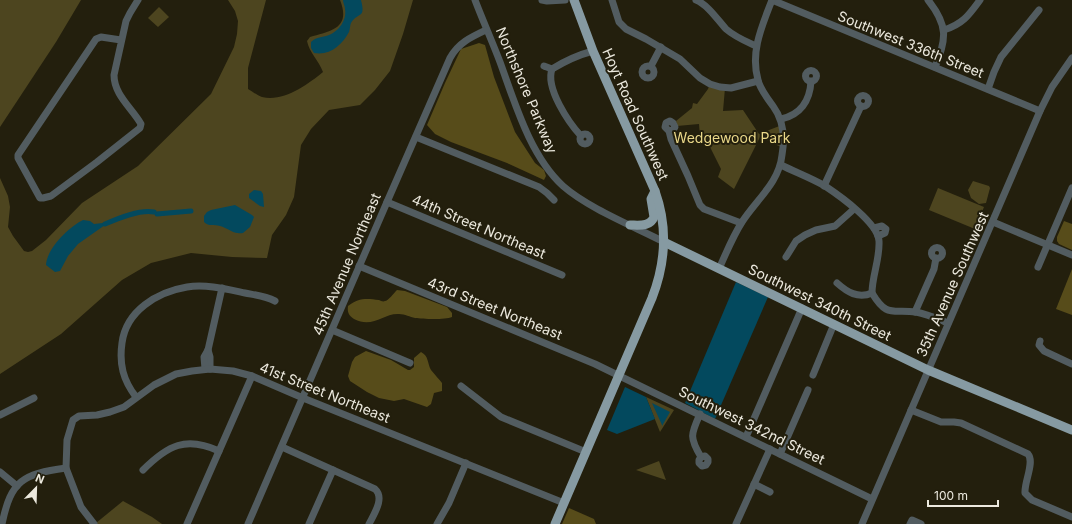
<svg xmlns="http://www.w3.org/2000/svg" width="1072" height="524" viewBox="0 0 1072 524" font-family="Inter,sans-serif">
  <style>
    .green { fill: #4d451f }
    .forest { fill: #574c1a }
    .water { fill: #03495e }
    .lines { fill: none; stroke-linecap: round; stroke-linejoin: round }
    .canal { stroke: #03495e; stroke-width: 5 }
    .minor { stroke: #525c60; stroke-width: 7 }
    .major { stroke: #869aa2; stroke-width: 9 }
    .labels { text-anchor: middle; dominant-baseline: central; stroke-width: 4; stroke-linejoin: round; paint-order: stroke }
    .street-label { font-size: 14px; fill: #ece9de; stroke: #231f0d }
    .park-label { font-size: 14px; fill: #ead889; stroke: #231f0d }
  </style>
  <rect width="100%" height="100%" fill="#231f0d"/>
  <!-- green -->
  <g class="green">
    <path d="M0 0H81L56 42 0 127Z"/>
    <path d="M228 0H266L248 68V89C253 92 258 96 262 97 284 102 307 85 323 72 319 61 309 52 307 41L310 37C332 31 351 28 340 0H413L403 34 390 71 375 90 360 105 329 110 311 129 301 145 294 197 286 215 272 235 267 258 232 257 191 253 151 263 122 280 61 334 0 374V178L8 196 10 207 8 227 13 236 24 251 28 252 32 251 46 240 82 203 138 166 211 94 234 47 237 34 238 21 235 11Z"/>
    <path d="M159 7 169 17 158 27 148 18Z"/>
    <path d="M710 84 725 88 723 111 743 110 759 134 782 125 783 148 760 137 734 189 718 177 721 169 710 147 700 136 699 124 677 126 676 121 692 108 693 103 697 104 708 89Z"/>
    <path d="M973 181 989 186 990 188 986 203 979 204 971 198 968 190Z"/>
    <path d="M938 188 984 207 975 229 929 210Z"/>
    <path d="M646 397 674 410 660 432Z"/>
    <path d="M659 461 666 480 636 470Z"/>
    <path d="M123 501 152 517 162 524H97L96 523Z"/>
  </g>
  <!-- forest -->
  <g class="forest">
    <path d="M479 43 485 45 494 77 515 132 535 163 544 170 546 176 544 180 507 163 451 142 435 134 427 125 445 83 461 49Z"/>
    <path d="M1064 221 1072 224V250L1059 244 1057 241V237Z"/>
    <path d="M1072 269V315L1056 309Z"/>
    <path d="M397 290 405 291 447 307 452 313V317C445 320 423 319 415 318 410 317 405 314 399 314 383 313 373 329 354 319 349 316 347 312 348 306 358 298 366 298 379 300 381 301 383 302 385 301 388 301 394 293 397 290Z"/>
    <path d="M366 351 391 360 408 370H410L414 367V358L421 352C429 356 427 363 431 370 435 375 439 379 442 383V391L434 393 431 404 427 407 404 399 394 401 379 398 367 392 350 381 348 376 352 362 355 357Z"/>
    <path d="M569 508 594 519 596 524H562Z"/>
  </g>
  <!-- water -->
  <g class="water">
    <path d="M343 0H361C366 20 358 11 351 23 350 25 350 29 349 32 342 45 330 56 314 53L311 48V42C318 36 321 38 329 35 339 31 347 20 345 9 345 6 343 3 343 0Z"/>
    <path d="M254 190 261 191 263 194 264 207 260 206 249 198V194Z"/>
    <path d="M235 205 252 215 254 217 250 227 243 233C234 235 228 228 220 226 214 224 209 227 204 222V216L207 212 211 210Z"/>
    <path d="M83 220 90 221 94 224 103 223 105 225 78 244 68 256 60 271 55 272 46 265C47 248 69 227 83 220Z"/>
    <path d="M736 282 768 297 715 419 685 403Z"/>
    <path d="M625 387 646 397 655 419 617 434 607 430Z"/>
    <path d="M652 403 670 412 662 426V425Z"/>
  </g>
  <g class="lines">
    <!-- canal -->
    <g class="canal">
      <path d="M157 214 191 211"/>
      <path d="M105 224C116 219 141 209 154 212"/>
    </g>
    <!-- minor -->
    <g class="minor">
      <path d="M475 0C483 21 492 41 500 62 515 103 530 156 563 186 588 208 633 226 664 242"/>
      <path d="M542 0 547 1 565 0"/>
      <path d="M612 0 619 22 626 29 646 39 680 59 700 78 710 84 720 87 731 88 758 81"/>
      <path d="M696 0C708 5 717 19 726 29 735 37 745 41 756 46"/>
      <path d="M772 0 1040 111"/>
      <path d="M928 0C948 25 947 39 935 67"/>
      <path d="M944 30C963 24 969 15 980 0"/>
      <path d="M121 40 101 37 96 39 18 155V158L40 198H43L51 196 97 162 140 128 141 124C132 108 114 95 114 75L126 21 130 13 138 0"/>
      <circle cx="648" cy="72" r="6"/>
      <path d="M544 66 552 69"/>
      <path d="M651 66 661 47"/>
      <circle cx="811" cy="76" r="5.5"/>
      <path d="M988 89 994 72 1001 57 1039 10"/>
      <circle cx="863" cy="101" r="5.5"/>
      <path d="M781 119C800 115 810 101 811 81"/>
      <path d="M669 131 673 130 675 127 673 123 670 121 666 123 665 127 669 131 671 139 688 176 700 205 704 209 741 223"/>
      <circle cx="585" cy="139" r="5"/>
      <path d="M581 136C569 123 545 88 552 69 565 61 578 55 593 51"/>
      <path d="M416 137 539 187 547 193 554 200"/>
      <path d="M781 165C795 172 811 178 825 186 840 196 878 223 879 241 880 259 872 276 872 293"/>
      <path d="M824 186 861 106"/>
      <path d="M387 202 562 275"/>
      <path d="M993 222 1072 255"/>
      <path d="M874 228 882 226 886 229 885 233 878 236"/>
      <circle cx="937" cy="253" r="5.5"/>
      <path d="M786 257 796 241 805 235 816 230 835 226 854 209"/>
      <path d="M359 266 595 364 872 499"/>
      <path d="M1038 267 1072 188"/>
      <path d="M719 269C726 253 733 236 742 222 756 200 779 183 782 155 785 138 784 121 773 106 767 98 760 89 758 80 750 52 762 26 772 0"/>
      <path d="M837 283C847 292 858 299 872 293 887 318 892 309 916 312 927 314 938 319 948 323"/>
      <path d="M915 312 934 269 936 258"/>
      <path d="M332 330 410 363"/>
      <path d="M1040 341 1039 345 1044 351 1072 364"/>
      <path d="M208 350 210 357V369"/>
      <path d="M205 369 204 357 208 350 222 288"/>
      <path d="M813 375 834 324"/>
      <path d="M461 386 501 417 586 452"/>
      <path d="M136 397C123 380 119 364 122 343 126 311 157 292 187 287 206 284 226 289 245 293 255 295 265 296 275 301"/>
      <path d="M911 410 941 422H954L961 423 1028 454C1035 462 1024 482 1025 493L1032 500 1072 517"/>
      <path d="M700 414C691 434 689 437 701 457L699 460V463L702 466 706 465 708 462V459L705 456 701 457"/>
      <path d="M0 415 34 398"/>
      <path d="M746 437 802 308"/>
      <path d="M282 447 375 489C385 498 374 514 369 524"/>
      <path d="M780 454 808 390"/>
      <path d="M143 470C168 445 186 436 219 451"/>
      <path d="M0 472 17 486"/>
      <path d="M754 484 770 492"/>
      <path d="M2 524C11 480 23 474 66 468"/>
      <path d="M94 524 81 507 66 468 67 440 73 420 79 416 97 415 110 412 124 407 154 385 176 374 192 371 210 369 233 371 252 376 303 398 564 503"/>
      <path d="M187 524 252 376"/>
      <path d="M248 524 387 202 450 58C458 43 471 37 486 30"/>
      <path d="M309 524 333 470"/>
      <path d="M437 524 449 503 466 463"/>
      <path d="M736 524 770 449"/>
      <path d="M862 524 1040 111 1052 87 1072 58"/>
      <path d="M910 524 912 520 921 524"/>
    </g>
    <!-- major -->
    <g class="major">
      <path d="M630 225C639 225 650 227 654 217L651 199 655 191"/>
      <path d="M664 242 928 370 1072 430"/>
      <path d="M555 524 652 298C666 262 668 227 655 191L593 51 574 0"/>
    </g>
  </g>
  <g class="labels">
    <!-- street labels -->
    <g class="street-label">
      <text transform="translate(911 44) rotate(22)">Southwest 336th Street</text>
      <text transform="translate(527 90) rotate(67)">Northshore Parkway</text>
      <text transform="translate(636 114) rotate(66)">Hoyt Road Southwest</text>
      <text transform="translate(479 226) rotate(23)">44th Street Northeast</text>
      <text transform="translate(346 264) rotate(-67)">45th Avenue Northeast</text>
      <text transform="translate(952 284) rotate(-66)">35th Avenue Southwest</text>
      <text transform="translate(820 302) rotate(26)">Southwest 340th Street</text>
      <text transform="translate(495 308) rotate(22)">43rd Street Northeast</text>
      <text transform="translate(325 392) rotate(22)">41st Street Northeast</text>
      <text transform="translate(752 425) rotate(26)">Southwest 342nd Street</text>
    </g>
    <!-- park labels -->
    <g class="park-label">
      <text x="732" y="137">Wedgewood Park</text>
    </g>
  </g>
  <!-- north arrow -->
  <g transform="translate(36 488) rotate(23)" stroke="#231f0d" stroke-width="3" paint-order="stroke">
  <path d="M0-3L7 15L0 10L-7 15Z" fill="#ece9de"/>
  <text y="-6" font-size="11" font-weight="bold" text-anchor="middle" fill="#ece9de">N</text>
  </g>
  <!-- scale -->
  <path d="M928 500v6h70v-6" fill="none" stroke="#ece9de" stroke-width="2"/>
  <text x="934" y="500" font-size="12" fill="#ece9de" stroke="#231f0d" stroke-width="3" paint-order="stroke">100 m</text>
</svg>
